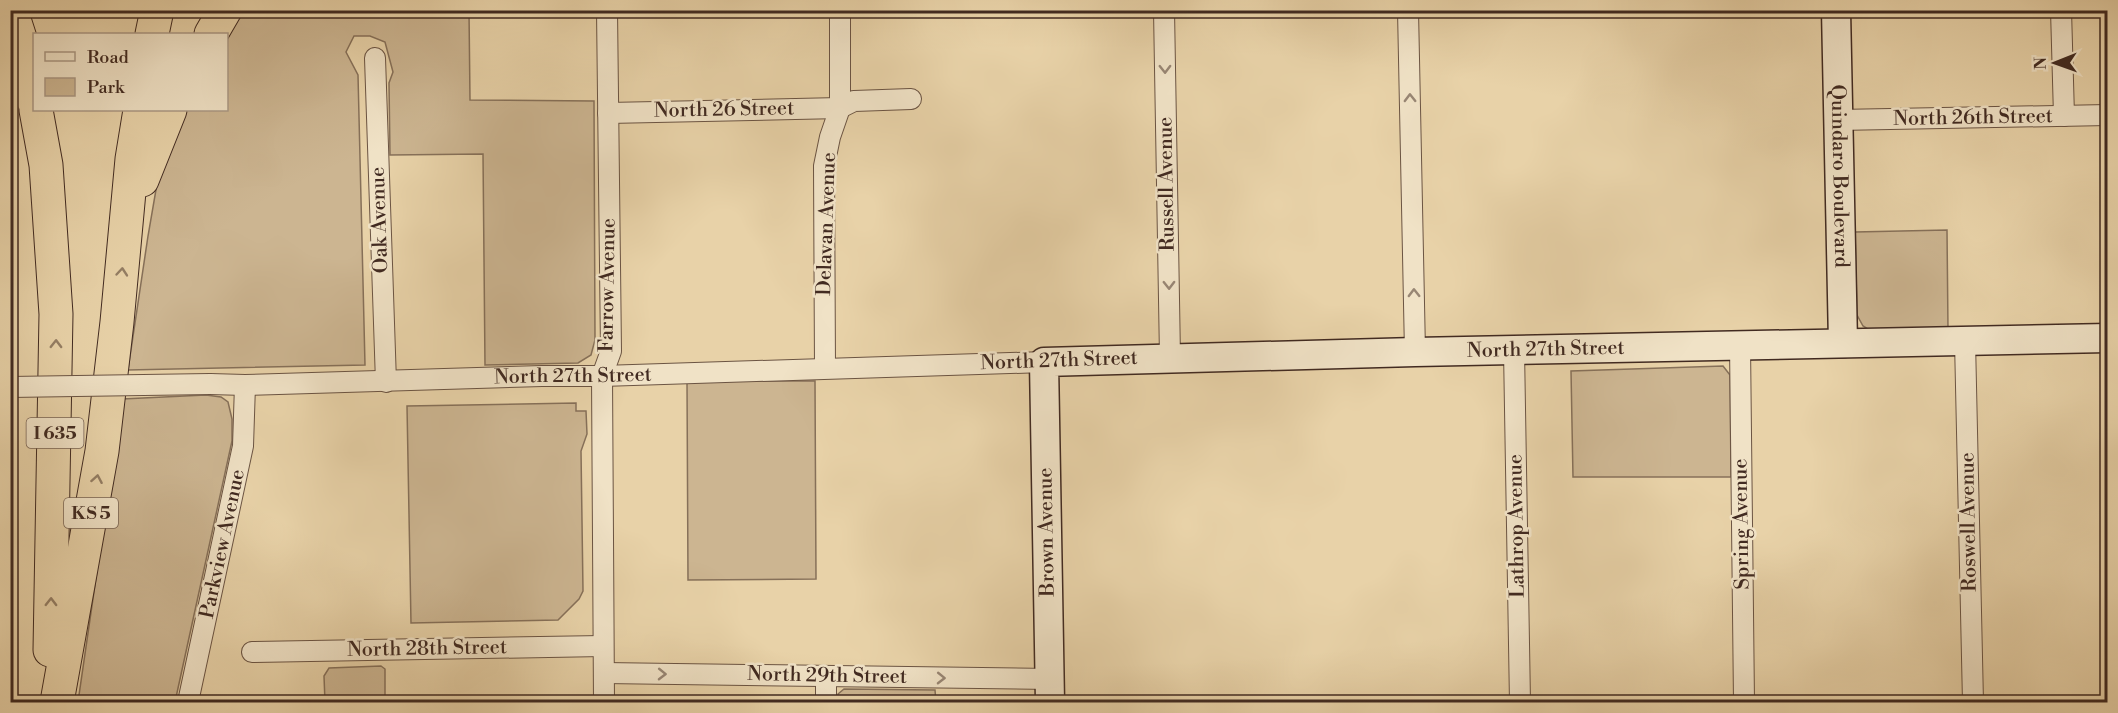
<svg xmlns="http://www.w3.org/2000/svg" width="2118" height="713" viewBox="0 0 2118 713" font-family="'Libre Bodoni',serif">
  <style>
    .green { fill: #ccb591; stroke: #867059; stroke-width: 1.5 }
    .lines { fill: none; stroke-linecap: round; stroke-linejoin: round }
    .street-casing { stroke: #6b5443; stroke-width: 22 }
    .secondary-casing { stroke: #412a21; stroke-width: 31 }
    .highway-casing { stroke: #412a21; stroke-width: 35 }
    .street { stroke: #f0e2c6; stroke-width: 20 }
    .secondary { stroke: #f0e2c6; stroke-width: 28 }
    .highway { stroke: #e8d2a8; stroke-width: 33 }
    .street-bridge-casing { stroke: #6b5443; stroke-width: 22; stroke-linecap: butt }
    .highway-bridge-casing { stroke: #412a21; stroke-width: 35; stroke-linecap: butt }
    .street-bridge { stroke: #f0e2c6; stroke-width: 20 }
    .highway-bridge { stroke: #e8d2a8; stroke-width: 33 }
    .oneway { stroke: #988674 }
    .oneway2 { stroke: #947e64 }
    .labels { text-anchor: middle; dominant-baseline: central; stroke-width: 5; stroke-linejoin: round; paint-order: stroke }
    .shield { fill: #f0e2c6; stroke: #766152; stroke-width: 1.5 }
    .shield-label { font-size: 18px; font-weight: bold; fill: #412a21 }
    .street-label { font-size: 20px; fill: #412a21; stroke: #f0e2c6 }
  </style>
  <rect width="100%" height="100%" fill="#e8d2a8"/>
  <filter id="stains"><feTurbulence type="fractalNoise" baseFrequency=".00333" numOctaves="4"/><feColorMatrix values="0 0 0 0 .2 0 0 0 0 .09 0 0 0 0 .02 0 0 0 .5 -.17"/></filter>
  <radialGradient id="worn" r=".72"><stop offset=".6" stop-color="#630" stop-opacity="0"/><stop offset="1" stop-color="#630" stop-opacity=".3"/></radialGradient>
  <!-- green -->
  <g class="green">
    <path d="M240 11H469L470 100 594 101 595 340 591 355 578 363 485 365 483 154 390 155 389 83 393 72 385 42 370 36H354L346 52 358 75 365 365 128 370 148 236 158 178 176 132 187 110H226V34Z"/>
    <path d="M1947 230 1948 329 1871 331 1863 326 1857 315 1855 232Z"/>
    <path d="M1723 366 1730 375 1731 477H1573L1571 371Z"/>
    <path d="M687 381H815L816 579 688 580Z"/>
    <path d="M206 395 221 397 228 402 232 419V441L175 702H78L122 399Z"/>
    <path d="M576 403V411H586L587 434 581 451 583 591 579 599 558 620 411 623 407 406Z"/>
    <path d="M381 666 385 669V702H325L324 676 329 668Z"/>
    <path d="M844 689 935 690 936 702H838V694Z"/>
  </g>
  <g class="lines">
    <!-- street casing -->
    <g class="street-casing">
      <g id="street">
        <path d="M1164 10 1170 357"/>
        <path d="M1408 10 1415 352"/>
        <path d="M2061 10 2064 116"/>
        <path d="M375 58 386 382"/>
        <path d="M608 113 840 108 854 101 911 99"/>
        <path d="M1838 120 2108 115"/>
        <path d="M1965 341 1973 702"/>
        <path d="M1740 345 1744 702"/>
        <path d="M1514 350 1520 702"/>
        <path d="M825 368 824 166 830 137 840 108V10"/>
        <path id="s1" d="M210 384 245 385 542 376H602L1044 362"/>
        <path d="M252 652 603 646"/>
        <path d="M604 673 1050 679"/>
        <path d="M826 677V702"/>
        <path d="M188 702 243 446 245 385"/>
        <path d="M604 702 602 376 611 351 607 10"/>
      </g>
    </g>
    <!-- secondary casing -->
    <g class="secondary-casing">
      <g id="secondary">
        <path id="s2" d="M1836 10 1843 343"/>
        <path id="s3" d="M1050 702 1044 362 1415 352 2108 338"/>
      </g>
    </g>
    <!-- highway casing -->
    <g class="highway-casing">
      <g id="highway">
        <path d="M152 34 157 10"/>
        <path d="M211 34 225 10"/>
        <path d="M36 110 46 165 56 314 50 650"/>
        <path d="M142 180 170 110"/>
        <path d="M57 702 102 451 117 322 132 159 140 110"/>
      </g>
    </g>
    <!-- street -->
    <use href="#street" class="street"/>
    <!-- secondary -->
    <use href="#secondary" class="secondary"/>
    <!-- highway -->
    <use href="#highway" class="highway"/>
    <!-- street-bridge casing -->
    <g class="street-bridge-casing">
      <path id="street-bridge" d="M10 387 210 384"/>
    </g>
    <!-- highway-bridge casing -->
    <g class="highway-bridge-casing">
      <path id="highway-bridge" d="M11 10 27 60 34 101"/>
    </g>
    <!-- street-bridge -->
    <use href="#street-bridge" class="street-bridge"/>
    <!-- highway-bridge -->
    <use href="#highway-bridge" class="highway-bridge"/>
  </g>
  <!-- one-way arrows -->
  <defs><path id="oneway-chevron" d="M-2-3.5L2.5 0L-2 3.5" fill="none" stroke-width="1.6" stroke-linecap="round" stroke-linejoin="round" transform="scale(1.5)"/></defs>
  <g class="oneway">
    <use href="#oneway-chevron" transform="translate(1165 69) rotate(89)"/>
    <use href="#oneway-chevron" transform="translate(1410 98) rotate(-91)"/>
    <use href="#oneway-chevron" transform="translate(1169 285) rotate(89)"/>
    <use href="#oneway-chevron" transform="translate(1414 293) rotate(-91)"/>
    <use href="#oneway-chevron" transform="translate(662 674) rotate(1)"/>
    <use href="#oneway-chevron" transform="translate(941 678) rotate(1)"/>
  </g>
  <g class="oneway2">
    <use href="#oneway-chevron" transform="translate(122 272) rotate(-85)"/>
    <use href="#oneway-chevron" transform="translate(56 344) rotate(-89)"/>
    <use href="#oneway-chevron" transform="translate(97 479) rotate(-80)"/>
    <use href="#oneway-chevron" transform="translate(51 602) rotate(-89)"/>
  </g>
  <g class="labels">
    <!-- shield labels -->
    <g class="shield">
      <rect x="26.5" y="418" width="57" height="30" rx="4.5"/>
      <rect x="64" y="498" width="54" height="30" rx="4.5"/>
    </g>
    <g class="shield-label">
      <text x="55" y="433">I 635</text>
      <text x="91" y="513">KS 5</text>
    </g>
    <!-- street labels -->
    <g class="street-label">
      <text transform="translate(724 110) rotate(-1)">North 26 Street</text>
      <text transform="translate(1973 118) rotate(-1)">North 26th Street</text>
      <text stroke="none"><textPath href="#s2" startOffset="166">Quindaro Boulevard</textPath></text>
      <text transform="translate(1167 184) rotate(-91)">Russell Avenue</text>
      <text transform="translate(380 220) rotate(-92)">Oak Avenue</text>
      <text transform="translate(827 224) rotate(-88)">Delavan Avenue</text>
      <text transform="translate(608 285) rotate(-89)">Farrow Avenue</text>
      <text stroke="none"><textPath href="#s3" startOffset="842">North 27th Street</textPath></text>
      <text transform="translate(1059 361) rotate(-2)">North 27th Street</text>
      <text stroke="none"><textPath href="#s1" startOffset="363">North 27th Street</textPath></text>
      <text transform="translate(1969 522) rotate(-91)">Roswell Avenue</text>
      <text transform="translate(1742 524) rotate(-91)">Spring Avenue</text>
      <text transform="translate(1517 526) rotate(-91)">Lathrop Avenue</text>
      <text transform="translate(1047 532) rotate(-91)">Brown Avenue</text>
      <text transform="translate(223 544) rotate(-78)">Parkview Avenue</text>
      <text transform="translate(427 649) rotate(-1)">North 28th Street</text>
      <text transform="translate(827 676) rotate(1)">North 29th Street</text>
    </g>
  </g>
  <!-- margin -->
  <rect width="2118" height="713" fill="none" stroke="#e8d2a8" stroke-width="36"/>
  <rect x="12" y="12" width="2094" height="689" fill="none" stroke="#412a21" stroke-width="3"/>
  <rect x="18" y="18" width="2082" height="677" fill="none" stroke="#412a21" stroke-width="1.5"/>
  <!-- legend -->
  <rect x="33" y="33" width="195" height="78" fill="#f0e2c6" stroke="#aa9884" stroke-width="1.5"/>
  <rect x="45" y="52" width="30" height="9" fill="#f0e2c6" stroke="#aa9884" stroke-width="1.5"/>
  <text x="87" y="63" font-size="18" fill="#412a21">Road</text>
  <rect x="45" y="78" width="30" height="18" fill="#ccb591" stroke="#aa9884" stroke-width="1.5"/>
  <text x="87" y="93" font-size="18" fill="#412a21">Park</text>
  <!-- north arrow -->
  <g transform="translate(2055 63) rotate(269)" stroke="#f0e2c6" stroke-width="4.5" paint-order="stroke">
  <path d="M0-4.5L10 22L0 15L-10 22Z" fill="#412a21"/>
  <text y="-9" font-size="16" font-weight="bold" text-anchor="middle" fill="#412a21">N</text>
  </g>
  <rect width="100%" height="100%" filter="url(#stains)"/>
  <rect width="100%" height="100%" fill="url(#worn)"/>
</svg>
